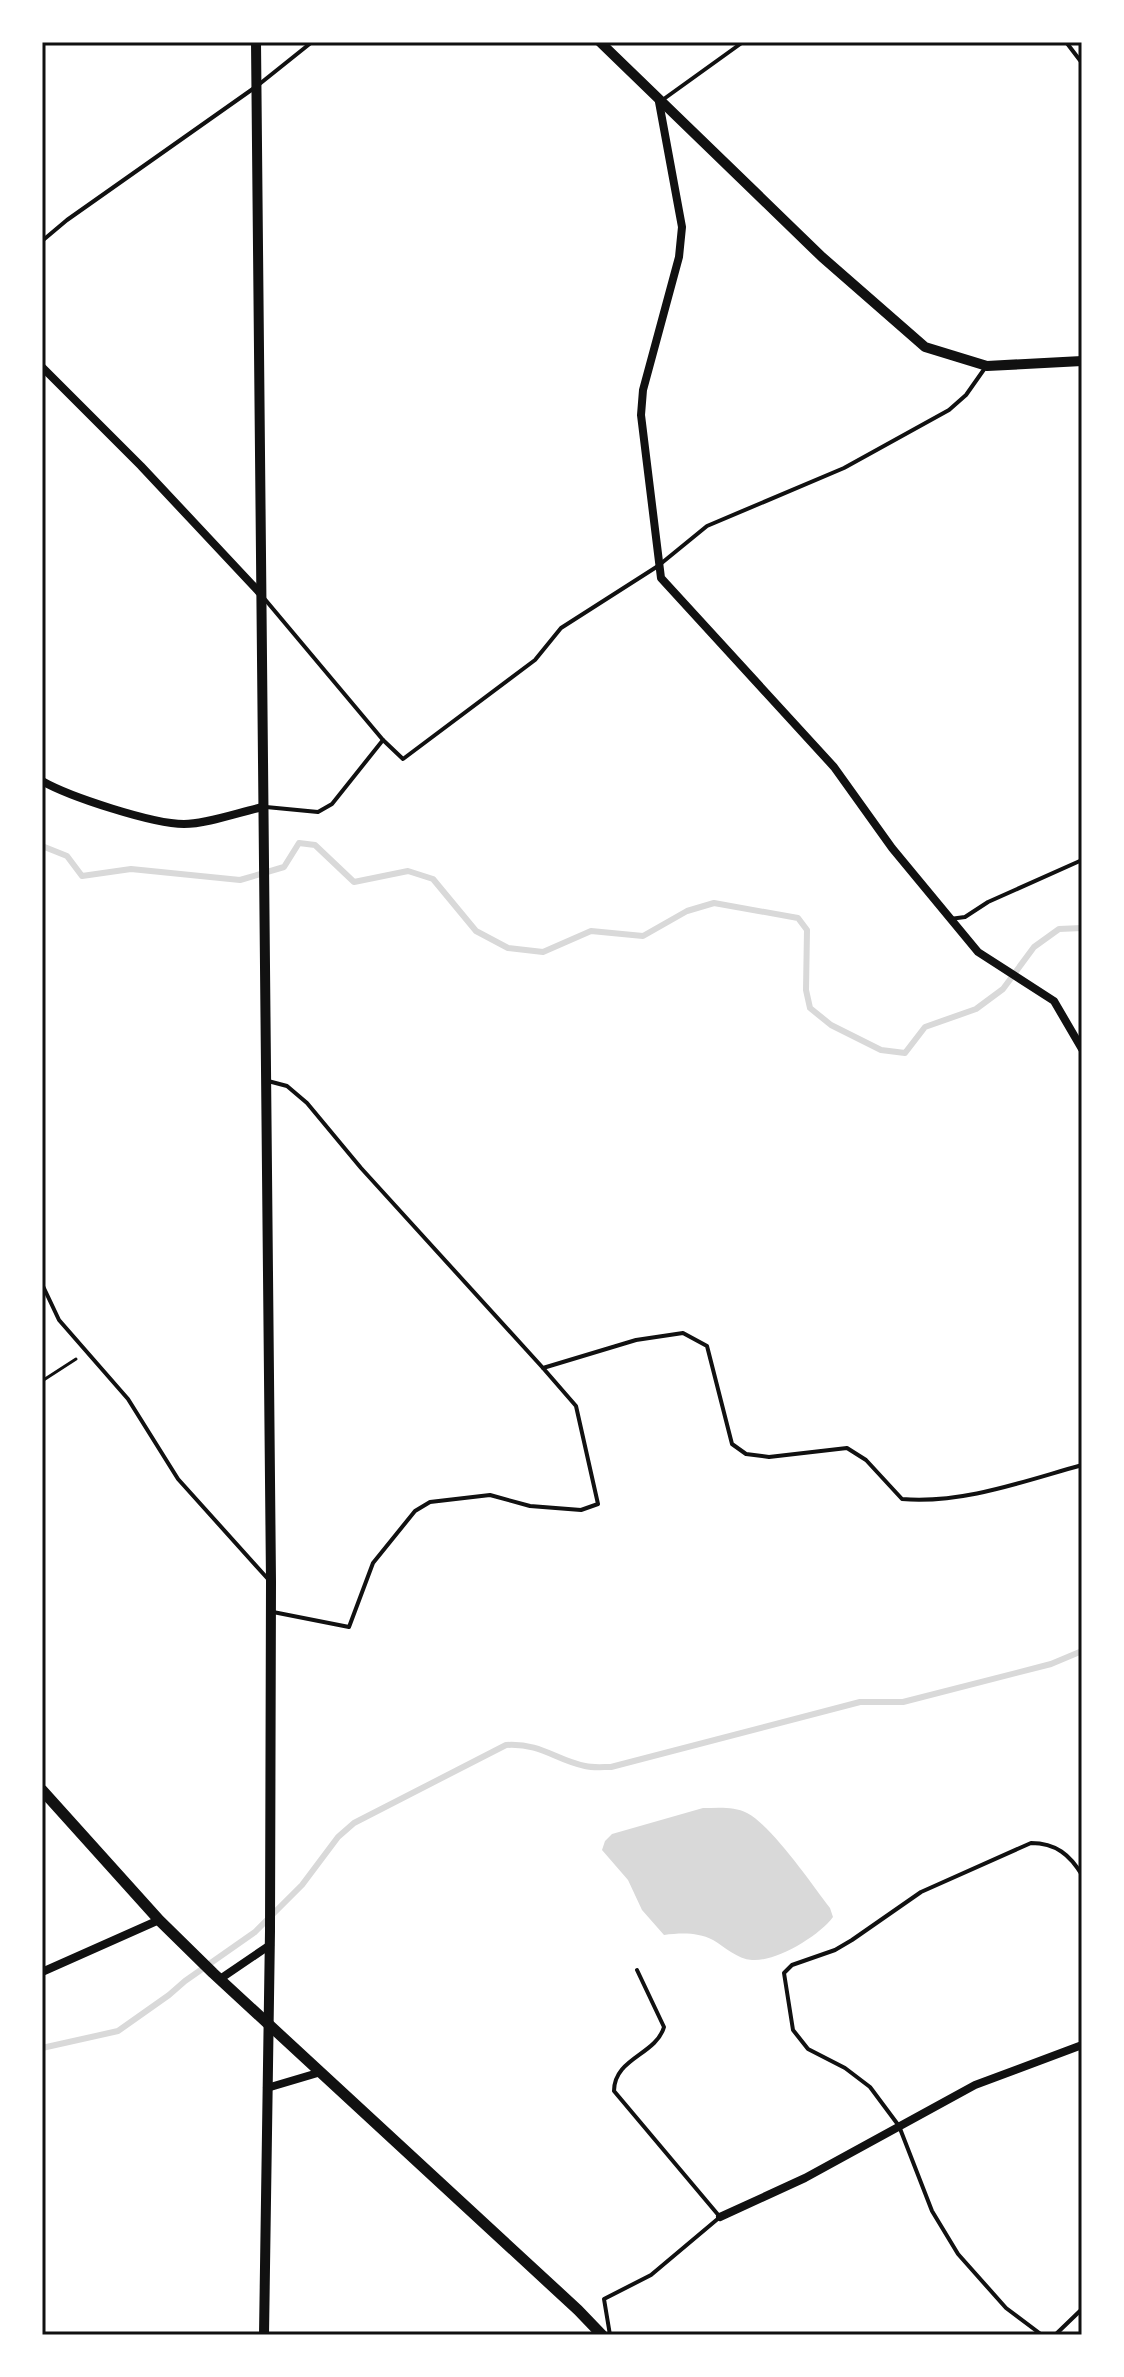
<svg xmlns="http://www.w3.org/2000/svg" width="1124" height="2377" viewBox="0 0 1124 2377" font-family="'Asap Condensed',sans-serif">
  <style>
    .water { fill: #d9d9d9 }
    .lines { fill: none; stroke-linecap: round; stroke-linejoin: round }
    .stream { stroke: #d9d9d9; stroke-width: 6 }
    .path { stroke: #111; stroke-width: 3 }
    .service { stroke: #111; stroke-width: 4 }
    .minor { stroke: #111; stroke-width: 8 }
    .tertiary { stroke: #111; stroke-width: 10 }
    .secondary { stroke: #111; stroke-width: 11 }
    .neatline { fill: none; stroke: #111; stroke-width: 3 }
  </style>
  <rect width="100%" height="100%" fill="#fff"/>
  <!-- water -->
  <path class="water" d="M703 1808C717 1808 734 1806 747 1813 772 1826 811 1883 830 1908L833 1917C819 1936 776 1962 752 1960 737 1959 725 1947 713 1940 697 1932 681 1933 664 1935L642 1910 628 1880 602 1850 605 1841 612 1834Z"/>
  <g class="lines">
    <!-- stream -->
    <g class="stream">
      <path d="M42 846 67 856 82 876 131 869 240 880 284 867 299 843 315 845 354 882 408 871 433 879 476 931 508 948 543 952 591 931 643 936 687 911 714 903 798 918 807 930 806 990 810 1008 831 1025 881 1050 905 1053 925 1027 976 1009 1003 989 1034 947 1059 929 1082 928"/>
      <path d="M42 2048 118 2031 169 1995 185 1981 255 1932 302 1885 338 1837 354 1823 506 1745C542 1743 555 1760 585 1766 593 1768 603 1767 611 1767L860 1702H903L1051 1664 1082 1651"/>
    </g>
    <!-- path -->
    <path class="path" d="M42 1381 76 1359"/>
    <!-- service -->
    <g class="service">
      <path d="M1066 42 1082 63"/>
      <path d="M661 101 743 42"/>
      <path d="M42 241 67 220 257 86 312 42"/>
      <path d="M263 597 383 740 403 759 535 660 561 628 658 566 707 526 844 468 949 410 966 395 985 368"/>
      <path d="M266 807 318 812 332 804 383 740"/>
      <path d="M950 919 965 917 988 902 1082 860"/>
      <path d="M268 1081 287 1086 307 1103 361 1168 543 1368 636 1340 683 1333 707 1346 732 1444 746 1454 769 1457 847 1448 866 1460 902 1499C963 1504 1024 1481 1082 1465"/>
      <path d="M42 1284 59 1320 128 1399 178 1479 268 1579"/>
      <path d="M273 1612 349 1627 373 1563 415 1511 430 1502 490 1495 530 1506 581 1510 598 1504 576 1406 543 1368"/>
      <path d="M610 2335 604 2299 651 2275 720 2217 614 2091C614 2058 656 2055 664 2027L637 1970"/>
      <path d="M1042 2335 1006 2308 958 2254 932 2211 899 2126 870 2087 845 2068 808 2049 793 2030 784 1973 792 1965 835 1950 852 1940 921 1892 1031 1843C1056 1843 1070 1855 1082 1875"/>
      <path d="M1055 2335 1082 2309"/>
    </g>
    <!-- minor -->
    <g class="minor">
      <path d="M659 102 682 227 679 257 643 390 641 415 661 578 834 767 892 848 978 952 1054 1001 1082 1049"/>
      <path d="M42 367 141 466 260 593"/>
      <path d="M42 781C70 797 153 824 184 824 207 824 240 812 263 807"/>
      <path d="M42 1972 159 1920"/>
      <path d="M220 1979 270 1945"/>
      <path d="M267 2088 321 2072"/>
      <path d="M720 2217 805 2178 975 2085 1082 2045"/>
    </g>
    <!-- tertiary -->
    <g class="tertiary">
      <path d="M256 42 271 1582 270 1931 264 2335"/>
      <path d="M600 42 822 257 925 347 987 366 1082 361"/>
    </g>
    <!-- secondary -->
    <path class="secondary" d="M42 1790 159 1920 213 1973 578 2310 602 2335"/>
  </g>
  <!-- border -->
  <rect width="1124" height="2377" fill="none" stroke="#ffffff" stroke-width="88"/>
  <rect x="44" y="44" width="1036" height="2289" class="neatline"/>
</svg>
